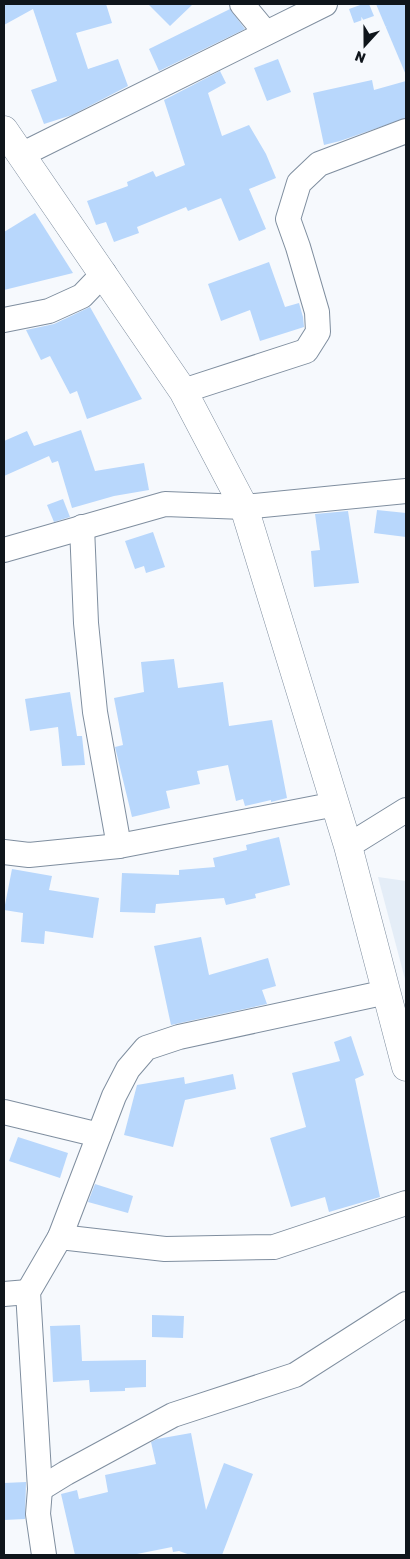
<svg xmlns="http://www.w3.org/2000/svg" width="410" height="1559" viewBox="0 0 410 1559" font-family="Rubik,sans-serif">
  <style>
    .built { fill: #e4edf7 }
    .building { fill: #b8d7fc }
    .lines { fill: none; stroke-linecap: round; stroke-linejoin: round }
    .minor-casing { stroke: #7f8e9f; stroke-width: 26 }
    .tertiary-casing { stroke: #7f8e9f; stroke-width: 29 }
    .minor { stroke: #fff; stroke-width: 24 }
    .tertiary { stroke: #fff; stroke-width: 28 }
  </style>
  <rect width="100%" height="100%" fill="#f6f9fd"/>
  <!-- built -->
  <path class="built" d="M378 877 406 881V983Z"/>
  <!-- building -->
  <g class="building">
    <path d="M4 4H106L112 23 76 33 88 69 118 59 128 86 72 115 44 124 31 90 57 81 33 9 4 25Z"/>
    <path d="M148 4H193L170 26Z"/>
    <path d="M363 4H369L374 16 354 23 349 9Z"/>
    <path d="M376 4H406V75Z"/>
    <path d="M230 9 245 29 159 71 149 49Z"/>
    <path d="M278 59 291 92 267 101 254 68Z"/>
    <path d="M220 71 226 83 208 93 222 136 249 125 266 154 276 178 249 189 266 229 239 241 221 198 188 211 186 207 137 227 139 233 114 242 106 222 96 225 87 201 128 186 127 182 153 171 156 177 185 165 164 100Z"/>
    <path d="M372 80 374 90 406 81V118L340 141 324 145 313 93Z"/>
    <path d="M35 213 73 273 4 290V232Z"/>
    <path d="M269 262 285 307 299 303 303 317 304 327 260 341 250 310 221 321 208 284Z"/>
    <path d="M90 307 142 399 87 419 77 391 70 394 50 356 41 360 26 330 54 324Z"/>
    <path d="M81 430 95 471 144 463 149 490 114 496 72 508 58 461 52 463 49 456 4 476V441L27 431 34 446Z"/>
    <path d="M63 499 70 517 54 522 47 505Z"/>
    <path d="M377 510 406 513V537L374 533Z"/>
    <path d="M348 511 359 583 314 587 311 551 320 550 315 514Z"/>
    <path d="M153 532 165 567 146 573 144 566 135 569 125 541Z"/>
    <path d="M174 659 178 688 223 682 229 726 272 720 287 798 271 802V800L245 806 243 799 236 801 228 765 197 771 200 784 166 791 170 808 132 817 115 747 123 745 114 698 144 692 141 662Z"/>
    <path d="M70 692 77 736H82L85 765 62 766 58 727 30 731 25 699Z"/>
    <path d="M279 837 290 885 255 894 256 898 226 905 224 898 156 904 155 913 120 912 122 873 179 875V870L215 867 213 858 247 850 246 845Z"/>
    <path d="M12 869 52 876 49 890 99 898 93 938 45 931 44 944 21 942 23 913 4 910Z"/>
    <path d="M201 937 209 975 268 958 276 986 262 990 267 1004 171 1025 154 946Z"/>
    <path d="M351 1036 364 1075 355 1079 380 1197 329 1212 325 1197 291 1207 270 1138 306 1127 292 1073 340 1061 334 1042Z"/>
    <path d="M233 1074 236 1089 185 1100 173 1147 124 1135 137 1085 184 1077 185 1084Z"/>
    <path d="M18 1137 68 1153 60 1178 9 1161Z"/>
    <path d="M95 1184 133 1196 128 1213 88 1202Z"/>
    <path d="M152 1315 184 1316 183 1338 152 1337Z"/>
    <path d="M80 1325 82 1361 146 1360V1387L125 1388V1391L90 1392 89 1380 53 1382 50 1326Z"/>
    <path d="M191 1433 206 1510 224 1463 253 1474 222 1555H190L179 1551 173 1552 172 1547 132 1555H75L61 1494 77 1490 79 1499 108 1492 105 1475 156 1464 151 1442 157 1439Z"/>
    <path d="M26 1482 25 1519 4 1520V1483Z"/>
  </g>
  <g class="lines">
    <!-- minor casing -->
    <g class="minor-casing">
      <g id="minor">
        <path d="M242 4 266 33"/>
        <path d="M21 155 325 4"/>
        <path d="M4 320 49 311 82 296 104 273"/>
        <path d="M183 391 306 351 318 332 317 312 298 247 288 219 299 183 319 164 406 131"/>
        <path d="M82 527 86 623 95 712 119 846"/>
        <path d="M4 550 165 504 244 507 406 491"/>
        <path d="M348 846 406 810"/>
        <path d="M4 852 29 855 119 846 336 804"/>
        <path d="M4 1112 99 1135"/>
        <path d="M60 1237 114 1096 128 1069 146 1048 179 1037 387 992"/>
        <path d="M4 1294 28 1292"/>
        <path d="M40 1489 66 1473 173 1415 295 1375 406 1304"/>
        <path d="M44 1555 38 1514 40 1489 28 1292 60 1237 165 1249 274 1247 406 1203"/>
      </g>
    </g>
    <!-- tertiary casing -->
    <g class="tertiary-casing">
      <path id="tertiary" d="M4 130 183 391 244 507 348 846 406 1067"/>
    </g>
    <!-- minor -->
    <use href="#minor" class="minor"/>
    <!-- tertiary -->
    <use href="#tertiary" class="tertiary"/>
  </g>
  <!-- border -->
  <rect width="410" height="1559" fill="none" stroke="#0f151b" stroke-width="10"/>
  <!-- north arrow -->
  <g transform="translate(365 45) rotate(201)" stroke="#f6f9fd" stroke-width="4" paint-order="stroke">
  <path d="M0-4L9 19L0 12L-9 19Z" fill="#0f151b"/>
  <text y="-8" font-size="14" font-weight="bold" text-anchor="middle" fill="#0f151b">N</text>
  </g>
</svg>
